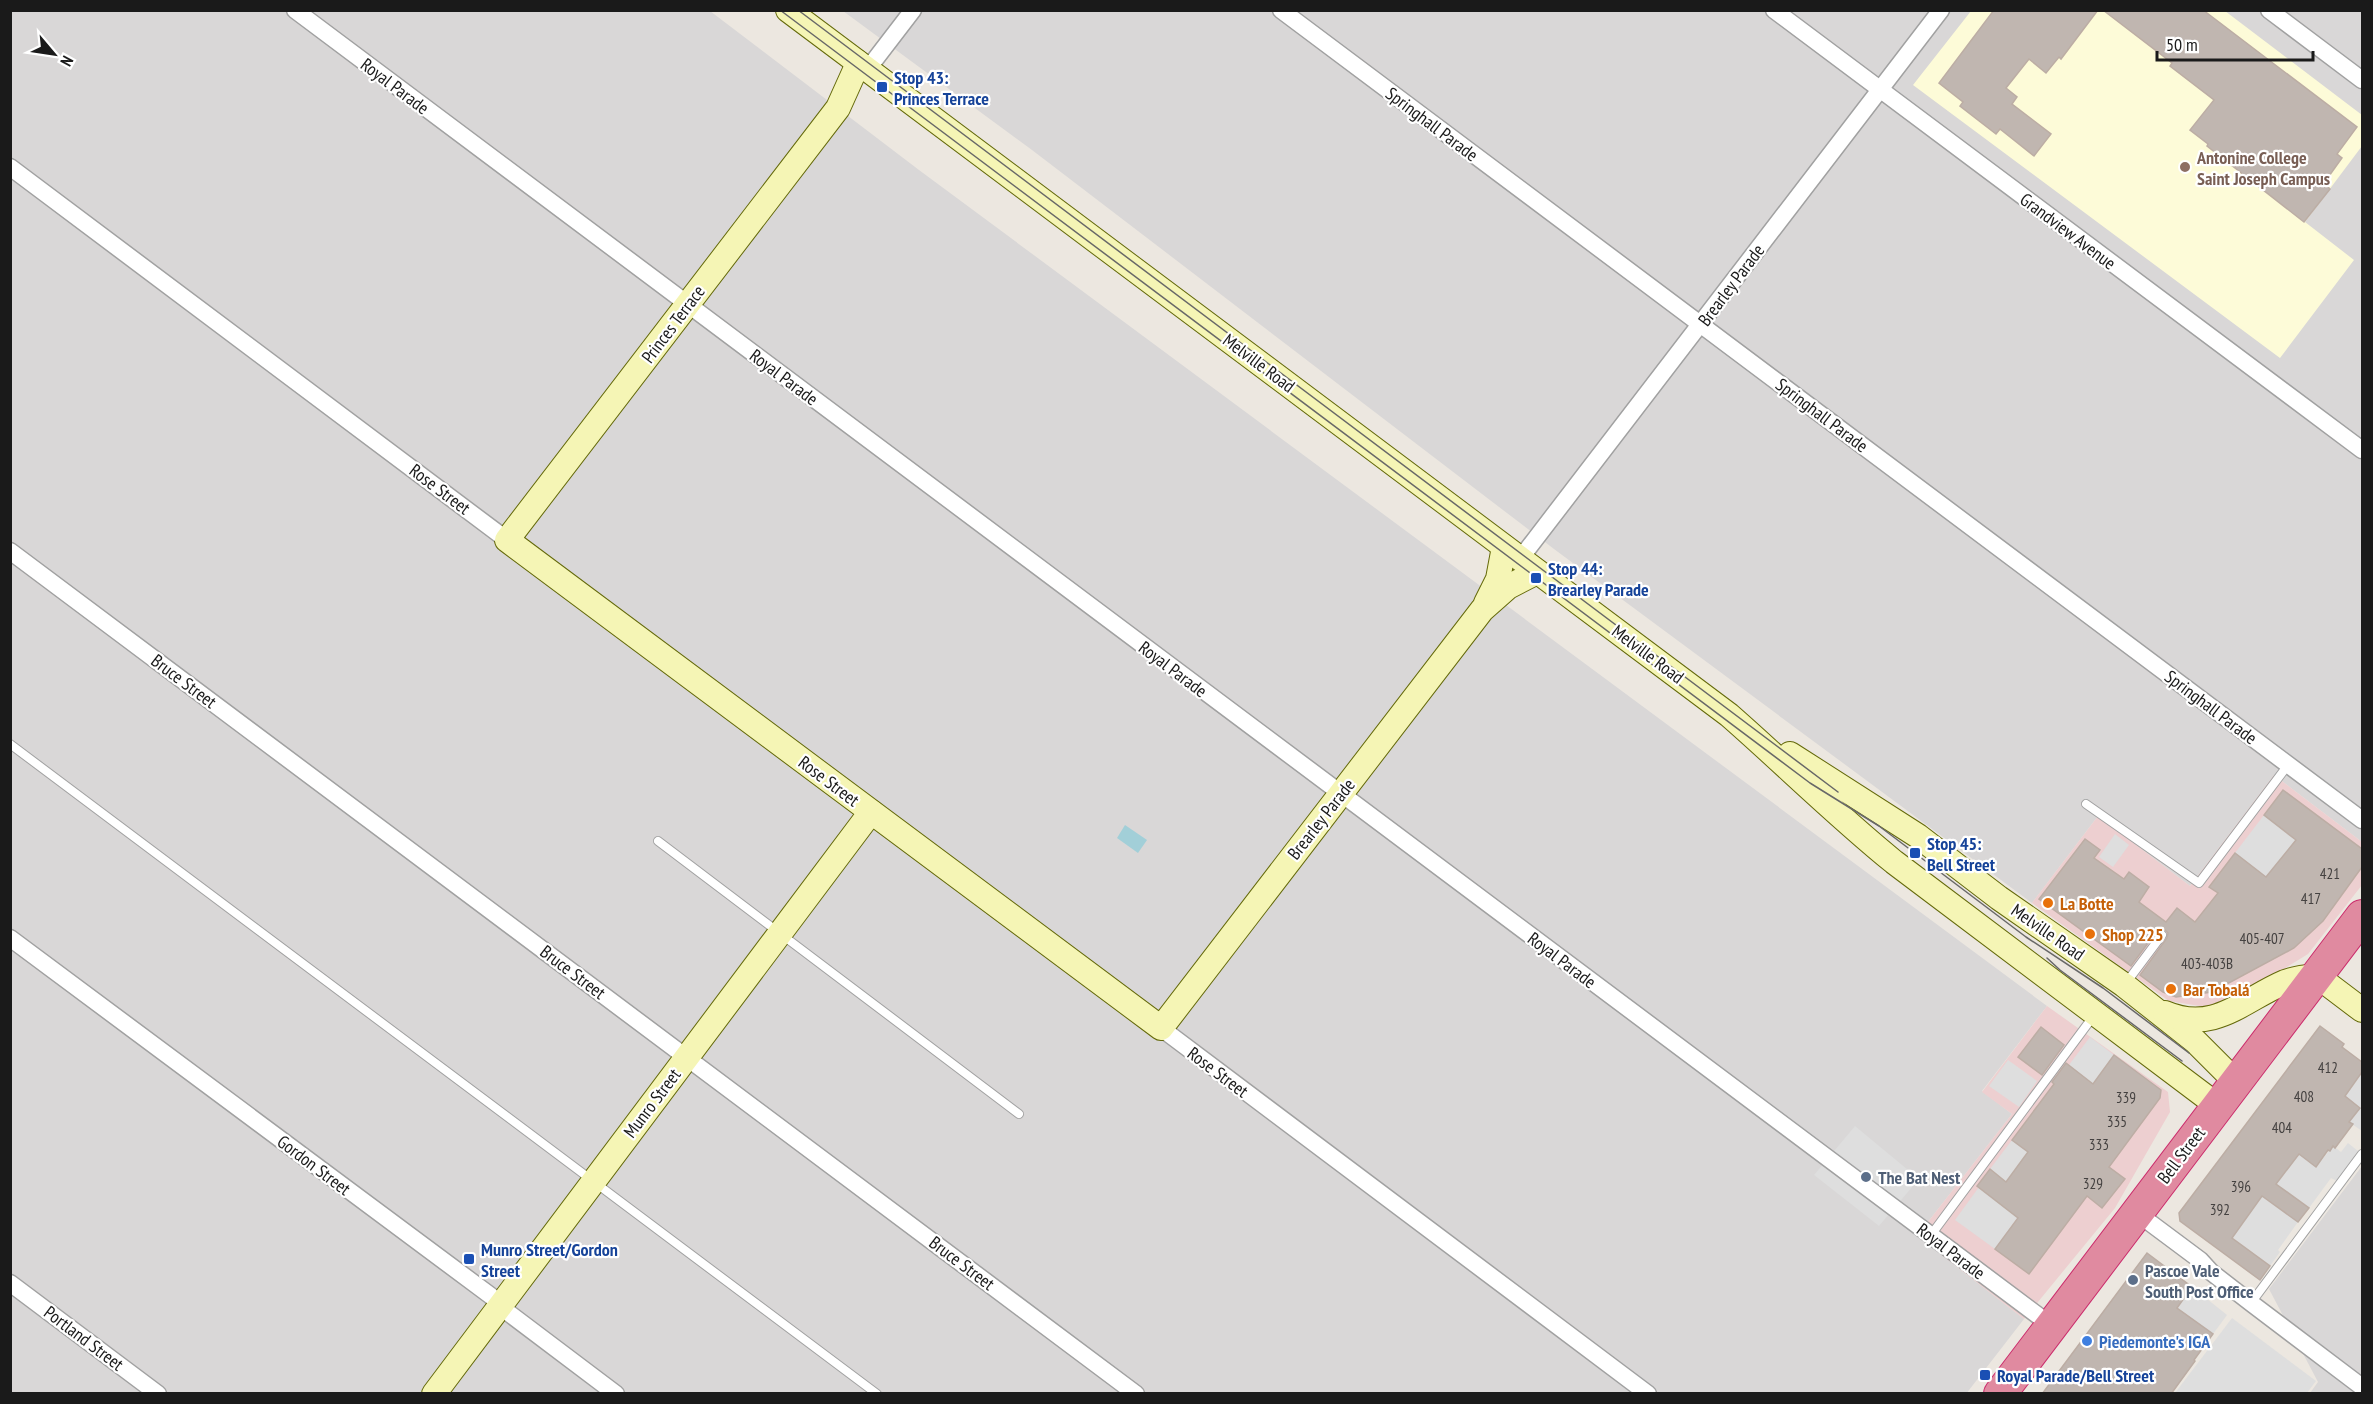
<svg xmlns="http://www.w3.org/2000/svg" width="2373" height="1404" viewBox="0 0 2373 1404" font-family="'PT Sans Narrow',sans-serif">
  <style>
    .residential { fill: #d9d7d7 }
    .commercial { fill: #edcfd0 }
    .education { fill: #fdfbd8 }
    .parking { fill: #dedede }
    .water { fill: #a2cfd8 }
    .building { fill: #c0b6b0; stroke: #bcada4; stroke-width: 1.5 }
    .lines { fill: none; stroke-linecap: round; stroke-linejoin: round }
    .lane-casing { stroke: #a1a1a1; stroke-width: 10 }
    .street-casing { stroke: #a1a1a1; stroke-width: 19 }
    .secondary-casing { stroke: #64690a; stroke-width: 26 }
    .highway-casing { stroke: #cb2c6c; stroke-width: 34 }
    .lane { stroke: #fff; stroke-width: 8 }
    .street { stroke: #fff; stroke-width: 16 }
    .secondary { stroke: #f5f5b5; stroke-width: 24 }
    .highway { stroke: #e08aa0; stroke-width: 32 }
    .tram { stroke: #686868; stroke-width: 1.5 }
    .transit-dot { fill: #1a4fb4; stroke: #fff; stroke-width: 2 }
    .education-dot { fill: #8d6e63; stroke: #fff; stroke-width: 2 }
    .food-dot { fill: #e8710a; stroke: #fff; stroke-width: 2 }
    .service-dot { fill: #5c6f8a; stroke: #fff; stroke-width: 2 }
    .shop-dot { fill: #3f7fe0; stroke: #fff; stroke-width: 2 }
    .labels { text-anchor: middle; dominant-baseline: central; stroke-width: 4.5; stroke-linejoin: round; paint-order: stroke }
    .number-label { font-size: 15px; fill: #444140 }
    .transit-label { font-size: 18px; font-weight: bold; fill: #164399; stroke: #fff; text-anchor: start }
    .street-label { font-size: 18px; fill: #1a1a1a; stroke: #fff }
    .education-label { font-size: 18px; font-weight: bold; fill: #785e54; stroke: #fff; text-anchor: start }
    .food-label { font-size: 18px; font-weight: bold; fill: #c56008; stroke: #fff; text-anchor: start }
    .service-label { font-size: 18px; font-weight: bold; fill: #4e5e75; stroke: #fff; text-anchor: start }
    .shop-label { font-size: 18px; font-weight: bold; fill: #366cbe; stroke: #fff; text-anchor: start }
  </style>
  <rect width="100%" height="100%" fill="#ece7e0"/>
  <!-- residential -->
  <g class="residential">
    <path d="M10 11H710L919 170 2047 1006 1982 1091 2012 1114 1917 1236 2024 1319 1966 1394 11 1393Z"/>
    <path d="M843 11H2362V842L2274 775 2190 886 2098 816 2032 903 1554 549 1032 150Z"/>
    <path d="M2362 1166V1393H2310L2318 1382 2269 1289Z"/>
  </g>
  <!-- commercial -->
  <g class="commercial">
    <path d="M2274 775 2362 842V885L2308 954 2218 1009 2169 1001 2032 903 2098 816 2190 886Z"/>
    <path d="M2047 1006 2168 1092 2170 1112 2115 1208 2024 1319 1917 1236 2012 1114 1982 1092Z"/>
  </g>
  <!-- education -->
  <path class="education" d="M1971 11H2225L2362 115V146L2305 222 2354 260 2280 358 1913 85Z"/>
  <!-- parking -->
  <g class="parking">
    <path d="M2264 815 2296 840 2266 877 2235 853Z"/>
    <path d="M2115 834 2129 845 2113 867 2099 857Z"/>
    <path d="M2090 1037 2114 1055 2093 1084 2069 1065Z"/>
    <path d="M2008 1060 2037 1081 2019 1107 1989 1086Z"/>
    <path d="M2362 1072V1131L2349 1122 2359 1108 2338 1091 2352 1087Z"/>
    <path d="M1855 1126 1919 1179 1879 1226 1814 1175Z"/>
    <path d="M2012 1140 2028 1152V1199L1990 1169Z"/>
    <path d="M2348 1143 2358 1151 2337 1181 2331 1178 2309 1208 2276 1184 2299 1154 2316 1167 2333 1146 2341 1152Z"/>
    <path d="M1979 1187 2018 1217 1995 1249 1955 1220Z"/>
    <path d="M2262 1196 2298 1222 2278 1250 2280 1252 2270 1266 2231 1237Z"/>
    <path d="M2192 1287 2227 1315 2213 1334 2177 1308Z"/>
    <path d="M2232 1318 2316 1381 2307 1393H2175Z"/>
  </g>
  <!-- water -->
  <path class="water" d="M1125 825 1147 840 1138 853 1117 838Z"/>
  <!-- building -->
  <g class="building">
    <path d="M1994 10H2098L2061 59 2059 57 2046 73 2029 59 2006 88 2017 97 2012 104 2051 134 2034 156 2000 129 1996 134 1960 106 1963 102 1939 83Z"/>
    <path d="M2103 10H2203L2357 127 2337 154 2342 158 2324 183 2330 189 2304 222 2207 146 2208 144 2190 130 2214 100 2170 66 2172 63Z"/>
    <path d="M2283 790 2362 849V867L2323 921 2294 948 2212 992 2176 997 2163 992 2140 975 2167 938 2168 933 2165 930 2157 931 2131 966 2039 899 2085 839 2100 850 2094 858 2124 879 2129 872 2149 887 2139 902 2166 922 2177 908 2195 922 2218 893 2209 887 2235 853 2266 877 2296 840 2264 815Z"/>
    <path d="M2320 1026 2344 1044 2342 1047 2362 1062V1072L2345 1096 2360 1108 2349 1122 2353 1124 2335 1148 2333 1146 2330 1151 2328 1150 2316 1167 2299 1154 2276 1184 2309 1208 2298 1222 2262 1196 2232 1238 2270 1266 2260 1280 2180 1221 2179 1213Z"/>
    <path d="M2041 1027 2064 1045 2042 1075 2018 1057Z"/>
    <path d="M2114 1055 2161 1090 2160 1098 2109 1167 2125 1179 2102 1208 2087 1196 2029 1274 1995 1249 2018 1218 1977 1186 1990 1169 2006 1182 2028 1152 2012 1140 2054 1084 2052 1082 2066 1063 2093 1084Z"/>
    <path d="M2147 1253 2192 1287 2177 1308 2213 1334 2194 1360 2195 1361 2171 1394H2042Z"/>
  </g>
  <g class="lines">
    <!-- lane casing -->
    <g class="lane-casing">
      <g id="lane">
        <path d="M10 744 877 1394"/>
        <path d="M2086 804 2199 883 2288 765"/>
        <path d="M658 841 1019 1114"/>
        <path d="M2126 983 2162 935"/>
        <path d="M1931 1235 2095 1014"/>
        <path d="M2251 1303 2362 1154"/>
      </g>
    </g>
    <!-- street casing -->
    <g class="street-casing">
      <g id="street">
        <path d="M295 10 2052 1326"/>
        <path d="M1281 10 2362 820"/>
        <path d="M1774 10 2362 450"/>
        <path d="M2269 10 2362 80"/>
        <path d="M867 70 913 10"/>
        <path d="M10 167 507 540"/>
        <path d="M10 551 1136 1394"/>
        <path d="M1520 559 1941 10"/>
        <path d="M10 938 491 1296 510 1314 616 1394"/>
        <path d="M1161 1028 1648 1394"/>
        <path d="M2137 1213 2200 1260 2211 1272 2251 1303 2362 1387"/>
        <path d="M10 1283 158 1394"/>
      </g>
    </g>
    <!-- secondary casing -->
    <g class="secondary-casing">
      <g id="secondary">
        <path d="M788 10 1729 715C1785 764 1837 816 1894 862L2218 1106"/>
        <path d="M857 62 856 68 838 108 507 540 1161 1028 1482 610 1508 587 1537 572"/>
        <path d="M1486 603 1498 579 1504 547"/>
        <path d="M1790 754 1918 836 1999 898 2124 985 2195 1041 2236 1082"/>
        <path d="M2165 1013C2214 1034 2243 1000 2285 982 2295 978 2306 977 2317 976L2362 1010"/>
        <path d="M434 1394 871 812"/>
      </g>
    </g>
    <!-- highway casing -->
    <g class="highway-casing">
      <path id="highway" d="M2000 1394 2362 916"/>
    </g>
    <!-- lane -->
    <use href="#lane" class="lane"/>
    <!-- street -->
    <use href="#street" class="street"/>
    <!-- secondary -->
    <use href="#secondary" class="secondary"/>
    <!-- highway -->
    <use href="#highway" class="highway"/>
    <!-- tram -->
    <g class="tram">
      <path d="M780 10 1810 783 1879 826 2026 937 2103 988 2189 1053"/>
      <path d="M798 10 1838 792"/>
      <path d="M2047 958 2060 970 2182 1061"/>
    </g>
  </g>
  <!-- markers -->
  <g class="transit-dot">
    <rect x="876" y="81" width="12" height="12" rx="3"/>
    <rect x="1530" y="572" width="12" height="12" rx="3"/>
    <rect x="1909" y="847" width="12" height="12" rx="3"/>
    <rect x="463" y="1253" width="12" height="12" rx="3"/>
    <rect x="1979" y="1369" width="12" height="12" rx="3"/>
  </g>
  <circle class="education-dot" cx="2185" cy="167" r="6"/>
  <g class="food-dot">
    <circle cx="2048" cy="903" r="6"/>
    <circle cx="2090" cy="934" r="6"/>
    <circle cx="2171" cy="989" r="6"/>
  </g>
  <g class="service-dot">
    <circle cx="1866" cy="1177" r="6"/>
    <circle cx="2133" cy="1280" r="6"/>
  </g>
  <circle class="shop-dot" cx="2087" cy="1341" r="6"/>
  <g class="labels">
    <!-- number labels -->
    <g class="number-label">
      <text x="2330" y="873">421</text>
      <text x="2311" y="898">417</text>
      <text x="2262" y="938">405-407</text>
      <text x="2207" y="963">403-403B</text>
      <text x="2328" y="1067">412</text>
      <text x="2304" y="1096">408</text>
      <text x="2126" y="1097">339</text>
      <text x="2117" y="1121">335</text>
      <text x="2282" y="1127">404</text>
      <text x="2099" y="1144">333</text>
      <text x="2093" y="1183">329</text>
      <text x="2241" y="1186">396</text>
      <text x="2220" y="1209">392</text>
    </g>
    <!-- transit labels -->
    <g class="transit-label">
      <text x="894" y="77">Stop 43:<tspan x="894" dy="21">Princes Terrace</tspan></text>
      <text x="1548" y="568">Stop 44:<tspan x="1548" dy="21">Brearley Parade</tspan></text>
      <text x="1927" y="843">Stop 45:<tspan x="1927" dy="21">Bell Street</tspan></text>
      <text x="481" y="1249">Munro Street/Gordon<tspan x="481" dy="21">Street</tspan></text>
      <text x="1997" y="1375">Royal Parade/Bell Street</text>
    </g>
    <!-- street labels -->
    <g class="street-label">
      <text transform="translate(395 86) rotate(37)">Royal Parade</text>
      <text transform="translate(1432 124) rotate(37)">Springhall Parade</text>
      <text transform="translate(2068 231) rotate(37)">Grandview Avenue</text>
      <text transform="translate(1731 285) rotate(-53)">Brearley Parade</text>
      <text transform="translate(673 324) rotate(-53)">Princes Terrace</text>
      <text transform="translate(1259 363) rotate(37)">Melville Road</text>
      <text transform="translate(784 377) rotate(37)">Royal Parade</text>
      <text transform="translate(1822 415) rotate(37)">Springhall Parade</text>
      <text transform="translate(440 489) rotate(37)">Rose Street</text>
      <text transform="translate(1648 654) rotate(37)">Melville Road</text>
      <text transform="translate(1173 669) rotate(37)">Royal Parade</text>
      <text transform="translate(184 681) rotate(37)">Bruce Street</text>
      <text transform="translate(2211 707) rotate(37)">Springhall Parade</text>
      <text transform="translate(829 781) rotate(37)">Rose Street</text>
      <text transform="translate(1321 819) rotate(-52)">Brearley Parade</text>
      <text transform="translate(2048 932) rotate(35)">Melville Road</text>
      <text transform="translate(1562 960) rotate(37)">Royal Parade</text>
      <text transform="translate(573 972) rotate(37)">Bruce Street</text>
      <text transform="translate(1218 1072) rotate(37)">Rose Street</text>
      <text transform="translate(652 1103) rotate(-53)">Munro Street</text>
      <text transform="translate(2181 1155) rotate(-53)">Bell Street</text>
      <text transform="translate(314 1165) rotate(37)">Gordon Street</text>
      <text transform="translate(1951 1251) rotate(37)">Royal Parade</text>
      <text transform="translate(962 1263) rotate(37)">Bruce Street</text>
      <text transform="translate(84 1338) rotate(37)">Portland Street</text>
    </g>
    <!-- education labels -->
    <g class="education-label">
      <text x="2197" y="157">Antonine College<tspan x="2197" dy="21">Saint Joseph Campus</tspan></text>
    </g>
    <!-- food labels -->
    <g class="food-label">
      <text x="2060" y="903">La Botte</text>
      <text x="2102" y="934">Shop 225</text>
      <text x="2183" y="989">Bar Tobalá</text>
    </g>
    <!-- service labels -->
    <g class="service-label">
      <text x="1878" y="1177">The Bat Nest</text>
      <text x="2145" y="1270">Pascoe Vale<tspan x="2145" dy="21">South Post Office</tspan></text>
    </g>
    <!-- shop labels -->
    <g class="shop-label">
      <text x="2099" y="1341">Piedemonte's IGA</text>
    </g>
  </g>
  <!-- border -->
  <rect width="2373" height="1404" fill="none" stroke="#1a1a1a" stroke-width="24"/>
  <!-- north arrow -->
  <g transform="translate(54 54) rotate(119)" stroke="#ffffff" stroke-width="4.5" paint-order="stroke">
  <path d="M0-4.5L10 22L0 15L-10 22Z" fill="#1a1a1a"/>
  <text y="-9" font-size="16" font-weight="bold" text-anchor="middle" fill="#1a1a1a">N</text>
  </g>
  <!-- scale -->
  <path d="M2157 51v9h156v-9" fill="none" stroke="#1a1a1a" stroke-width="3"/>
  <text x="2166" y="51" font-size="18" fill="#1a1a1a" stroke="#ffffff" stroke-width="4.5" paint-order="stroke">50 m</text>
</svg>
